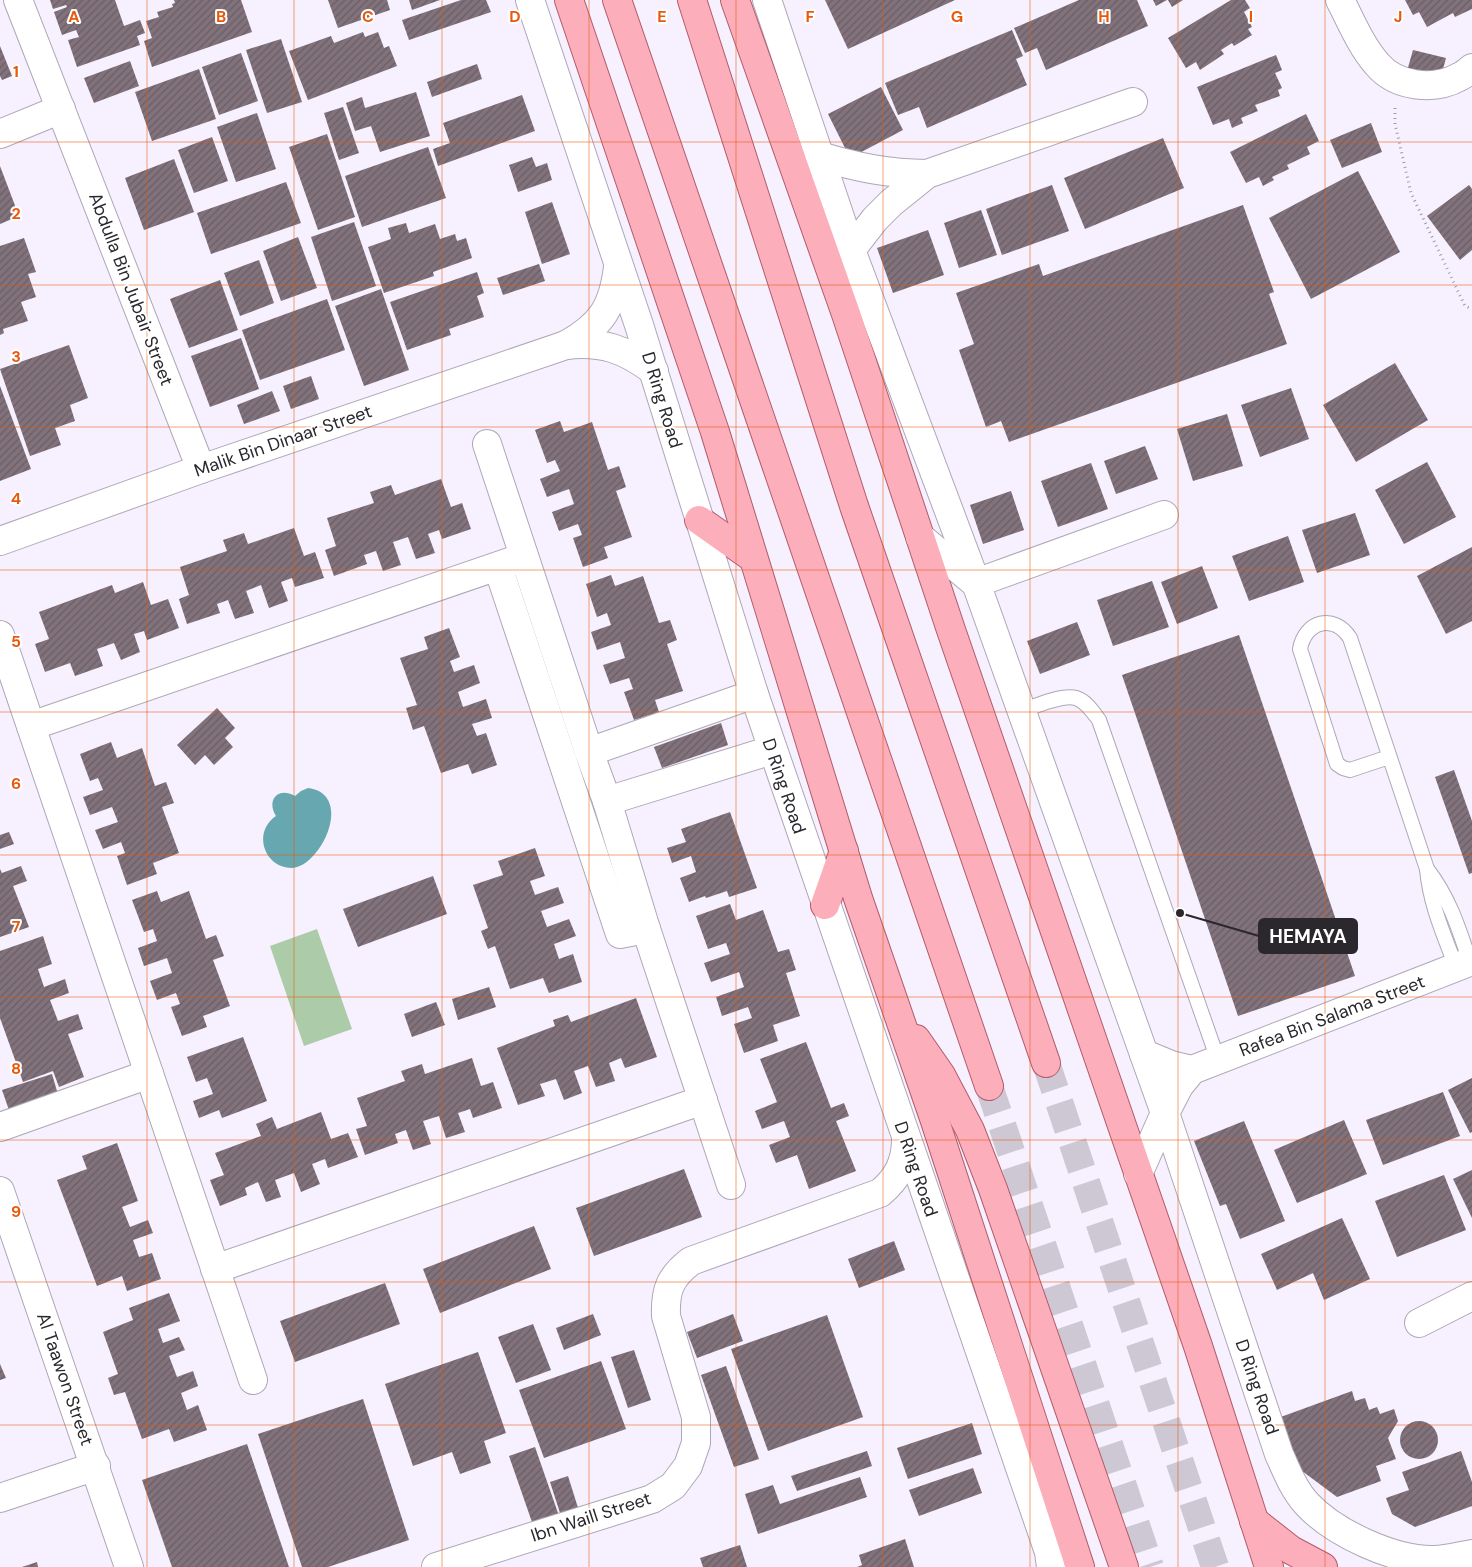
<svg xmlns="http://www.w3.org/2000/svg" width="1472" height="1567" viewBox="0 0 1472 1567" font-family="'DM Sans',sans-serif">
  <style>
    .garden { fill: #accca9 }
    .water { fill: #66a7b0 }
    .building { fill: url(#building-hatch) }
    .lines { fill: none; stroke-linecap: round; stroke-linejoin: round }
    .primary-tunnel { stroke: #cec8d4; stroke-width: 28; stroke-dasharray: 28 14; stroke-linecap: butt }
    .lane-casing { stroke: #aea7b6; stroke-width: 16 }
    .street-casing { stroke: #aea7b6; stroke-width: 30 }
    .secondary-casing { stroke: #aea7b6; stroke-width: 30 }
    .primary-casing { stroke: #b25c6c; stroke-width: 30 }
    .path { stroke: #a09ba5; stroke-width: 3; stroke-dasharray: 1 4; stroke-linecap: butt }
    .lane { stroke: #fff; stroke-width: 14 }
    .street { stroke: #fff; stroke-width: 28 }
    .secondary { stroke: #fff; stroke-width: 28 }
    .primary { stroke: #fdaebb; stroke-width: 28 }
    .grid { fill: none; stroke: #e8590c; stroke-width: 1; stroke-opacity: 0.55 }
    .labels { text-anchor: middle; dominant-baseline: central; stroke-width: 4; stroke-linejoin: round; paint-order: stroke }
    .street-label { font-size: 18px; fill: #2a272d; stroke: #fff }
    .grid-label { font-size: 16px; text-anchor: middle; font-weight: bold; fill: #e8590c; stroke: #fff; stroke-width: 4; stroke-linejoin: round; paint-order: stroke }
    .leader { fill: none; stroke: #2a272d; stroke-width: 2 }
    .callout-dot { fill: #2a272d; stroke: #fff; stroke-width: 2 }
    .callout { fill: #2a272d; stroke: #2a272d; stroke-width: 2 }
    .callout-label { font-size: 19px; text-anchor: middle; font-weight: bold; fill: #fff }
  </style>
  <defs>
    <pattern id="building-hatch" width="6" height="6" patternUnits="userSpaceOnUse" patternTransform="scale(1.25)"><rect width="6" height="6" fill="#81727b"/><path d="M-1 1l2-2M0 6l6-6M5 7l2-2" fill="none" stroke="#6a5e65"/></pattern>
  </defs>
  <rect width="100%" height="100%" fill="#f7f0fe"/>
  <!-- garden -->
  <path class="garden" d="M317 929 352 1029 304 1046 270 946Z"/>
  <!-- water -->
  <path class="water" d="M308 788C355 794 321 867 292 868 264 868 252 832 276 816 266 800 278 786 295 796L301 791Z"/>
  <!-- building -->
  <g class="building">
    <path d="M50 0H115L124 26 140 20 145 33 137 36 140 45 77 67 68 40 79 37 76 30 62 35 54 12 67 7 66 5 53 9Z"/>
    <path d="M174 0H241L252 32 152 67 144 41 152 38 146 21 159 17 157 12 173 7 172 4 175 3Z"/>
    <path d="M328 0H387L390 10 338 28Z"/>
    <path d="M409 0H440L412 10Z"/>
    <path d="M461 0H486L491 12 409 40 402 20Z"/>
    <path d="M825 0H955L848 49Z"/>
    <path d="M1079 0H1137L1148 26 1046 70 1037 48 1025 53 1014 28Z"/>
    <path d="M1153 0H1167L1156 6Z"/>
    <path d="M1168 0H1183L1172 7Z"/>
    <path d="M1231 0H1245L1250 8 1244 12 1252 27 1248 29 1252 35 1234 46 1232 43 1221 50 1224 54 1200 70 1196 62 1186 68 1168 38Z"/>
    <path d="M1405 0H1472V9L1455 17 1453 13 1427 27 1419 12 1413 15Z"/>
    <path d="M1012 30 1023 56 1016 59 1027 85 927 128 919 107 898 115 885 83Z"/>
    <path d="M363 32 365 37 378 32 384 48 389 46 397 66 308 100 289 51 331 36 334 43Z"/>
    <path d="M281 39 302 102 267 113 246 50Z"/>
    <path d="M0 46 12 76 2 80 0 76Z"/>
    <path d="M1413 50 1446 58 1440 80 1407 71Z"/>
    <path d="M241 53 258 101 219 115 202 67Z"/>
    <path d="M1276 55 1282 70 1275 73 1282 88 1278 90 1280 96 1255 105 1258 111 1241 118 1243 123 1232 128 1229 119 1213 125 1197 87Z"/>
    <path d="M130 61 139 86 94 103 84 78Z"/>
    <path d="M477 64 482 79 432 97 427 82Z"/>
    <path d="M199 69 216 119 152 141 135 92Z"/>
    <path d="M881 87 903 130 850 158 828 114Z"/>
    <path d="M416 92 430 136 380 152 371 126 355 131 346 103 362 97 365 108Z"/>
    <path d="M522 95 535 131 438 166 433 149 450 143 443 123Z"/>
    <path d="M343 107 359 153 339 160 324 113Z"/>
    <path d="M257 113 276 169 236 182 217 127Z"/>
    <path d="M1306 114 1319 141 1307 147 1310 154 1287 165 1289 169 1272 177 1274 180 1263 186 1259 177 1246 183 1230 152Z"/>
    <path d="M1371 123 1382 152 1342 168 1330 140Z"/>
    <path d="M327 134 355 217 318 230 289 147Z"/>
    <path d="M212 137 228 181 194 193 178 150Z"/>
    <path d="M1163 138 1184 188 1085 229 1064 178Z"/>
    <path d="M428 147 446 198 362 227 345 176Z"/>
    <path d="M532 157 536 167 547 163 552 180 518 192 509 165Z"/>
    <path d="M174 159 194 212 144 230 125 178Z"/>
    <path d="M0 166 19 216 0 224Z"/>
    <path d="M1358 171 1400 252 1311 299 1269 218Z"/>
    <path d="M286 182 301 223 211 254 197 213Z"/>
    <path d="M1052 185 1069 231 1002 255 986 209Z"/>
    <path d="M1469 185 1472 189V250L1460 260 1427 216Z"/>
    <path d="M552 202 570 254 542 264 525 212Z"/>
    <path d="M1243 205 1274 292 1269 294 1287 344 1009 442 1001 421 986 427 959 350 974 344 956 293 1039 264 1043 276Z"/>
    <path d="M981 210 997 255 959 268 944 223Z"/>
    <path d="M354 222 376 286 332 301 311 237Z"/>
    <path d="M406 223 409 233 435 224 440 239 455 234 457 241 466 238 472 258 433 272 434 276 384 293 368 247 391 239 388 228Z"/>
    <path d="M928 230 944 275 893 293 877 248Z"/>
    <path d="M298 237 317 288 281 301 263 251Z"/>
    <path d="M24 238 36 272 28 274 36 297 21 302 28 321 3 329 4 333 0 335V246Z"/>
    <path d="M259 260 274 303 240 316 224 273Z"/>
    <path d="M539 264 545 281 503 295 497 278Z"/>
    <path d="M477 272 484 293 477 296 484 317 449 329 451 335 407 350 390 302Z"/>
    <path d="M220 280 238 330 189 348 170 299Z"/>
    <path d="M381 289 409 370 364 386 335 306Z"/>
    <path d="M327 299 345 350 260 380 242 330Z"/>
    <path d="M241 338 259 389 210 407 191 356Z"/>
    <path d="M69 345 88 398 70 405 75 421 55 428 61 445 30 456 0 369Z"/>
    <path d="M1395 363 1428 420 1356 462 1323 405Z"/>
    <path d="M311 376 319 399 291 409 283 386Z"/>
    <path d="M0 386 31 469 0 481Z"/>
    <path d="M1291 388 1309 439 1260 457 1241 405Z"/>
    <path d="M272 391 280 411 244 424 237 405Z"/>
    <path d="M1227 414 1243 466 1193 481 1177 429Z"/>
    <path d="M560 421 564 432 592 422 608 470 619 466 626 487 616 491 632 537 604 547 608 558 583 567 573 538 582 535 578 524 559 531 552 512 574 504 569 489 547 497 540 479 560 471 555 460 547 463 535 430Z"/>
    <path d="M1145 446 1158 479 1116 494 1104 461Z"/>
    <path d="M1427 462 1456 517 1404 544 1375 490Z"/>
    <path d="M1091 463 1108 509 1058 527 1041 481Z"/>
    <path d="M441 479 451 507 462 503 471 529 442 539 439 530 428 534 435 553 416 559 408 537 393 542 401 565 383 571 376 551 364 555 367 564 334 576 325 550 336 546 327 518 374 503 370 492 391 485 395 495Z"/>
    <path d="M1011 491 1024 530 983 544 970 505Z"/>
    <path d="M1355 513 1370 555 1317 573 1302 530Z"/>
    <path d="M294 528 304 556 315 552 324 578 295 587 292 578 281 582 288 601 269 608 261 585 246 591 254 613 235 619 228 600 217 604 220 613 187 624 179 599 189 595 180 567 227 551 223 540 244 533 248 544Z"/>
    <path d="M1288 536 1304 582 1249 601 1232 556Z"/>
    <path d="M1472 547V621L1446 634 1417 576Z"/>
    <path d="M1202 566 1218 608 1177 624 1161 582Z"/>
    <path d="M611 575 615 586 643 576 659 623 670 620 677 640 667 644 683 691 655 700 659 712 634 720 624 692 633 689 629 678 610 684 603 665 625 658 620 642 597 650 591 632 611 625 607 613 597 617 586 584Z"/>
    <path d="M1152 581 1169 627 1113 646 1097 600Z"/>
    <path d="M143 582 151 605 168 599 179 628 147 640 144 631 134 634 140 652 121 660 114 643 97 649 103 666 75 676 70 663 45 672 35 644 49 639 39 612 112 585 115 593Z"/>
    <path d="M1077 622 1090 655 1040 674 1027 641Z"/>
    <path d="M449 628 460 657 450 661 454 672 474 665 480 683 458 692 463 707 486 699 492 718 472 724 477 736 486 733 497 765 472 774 468 764 441 773 424 726 413 730 406 708 417 705 400 658 428 649 424 637Z"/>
    <path d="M1239 635 1355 976 1238 1016 1122 675Z"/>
    <path d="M217 708 235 728 225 738 233 747 214 765 205 755 195 765 177 745Z"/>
    <path d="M721 723 728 745 662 768 654 747Z"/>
    <path d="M111 742 117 758 142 748 155 786 166 782 174 803 162 807 179 853 153 863 157 874 127 885 117 856 125 853 121 842 103 849 95 830 118 822 112 807 90 815 83 797 103 790 98 778 90 781 80 754Z"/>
    <path d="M1454 770 1472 821V873L1469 874 1435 777Z"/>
    <path d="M730 812 757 888 729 897 727 891 706 898 705 896 689 902 680 878 696 872 691 856 672 863 667 848 686 842 681 829Z"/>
    <path d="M9 832 14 844 0 849V835Z"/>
    <path d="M535 848 545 876 530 881 535 895 558 887 564 903 541 911 547 927 569 919 576 936 554 944 559 959 573 954 582 982 549 993 543 978 510 989 495 946 488 949 481 931 488 928 473 885 503 875 498 861Z"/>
    <path d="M21 866 27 881 13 886 29 927 0 937V869L2 873Z"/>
    <path d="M433 876 447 914 358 947 343 909Z"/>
    <path d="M157 891 161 902 189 891 206 939 216 935 224 956 213 960 230 1006 203 1016 207 1027 182 1036 171 1007 180 1004 176 993 157 1000 150 981 172 973 167 958 144 966 138 948 157 941 153 929 144 932 132 900Z"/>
    <path d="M730 904 736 920 763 910 778 952 789 949 796 970 786 973 800 1016 773 1025 778 1041 744 1053 734 1024 752 1018 748 1007 722 1016 716 997 744 987 739 972 711 982 704 963 730 954 726 943 708 949 696 916Z"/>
    <path d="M43 936 52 964 38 969 44 987 65 979 69 993 50 1000 58 1021 78 1014 83 1029 68 1034 84 1077 59 1087 53 1071 23 1082 0 1018V951Z"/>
    <path d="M489 987 496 1007 458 1020 452 999Z"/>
    <path d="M636 998 657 1057 625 1068 621 1058 609 1063 615 1081 596 1087 588 1066 574 1071 582 1093 564 1100 556 1079 540 1084 545 1096 518 1105 497 1048 555 1026 553 1020 568 1015 571 1022Z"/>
    <path d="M436 1002 445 1025 412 1037 404 1014Z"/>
    <path d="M243 1037 267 1101 222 1118 219 1110 199 1118 193 1101 213 1094 207 1078 196 1082 187 1057Z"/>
    <path d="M806 1042 831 1108 844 1103 849 1116 836 1121 856 1171 809 1189 797 1155 776 1163 769 1145 790 1137 784 1121 762 1129 755 1111 777 1102 760 1059Z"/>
    <path d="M472 1058 481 1086 493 1082 502 1108 473 1118 470 1109 458 1113 465 1132 446 1138 439 1116 423 1121 431 1144 413 1150 406 1130 395 1134 398 1143 365 1155 356 1129 367 1126 357 1098 405 1081 401 1071 422 1064 425 1074Z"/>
    <path d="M52 1074 59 1098 10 1113 2 1090Z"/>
    <path d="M1472 1078V1132L1470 1133 1448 1090Z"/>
    <path d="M1443 1092 1460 1136 1383 1165 1366 1120Z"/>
    <path d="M321 1112 331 1139 348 1133 358 1157 328 1168 325 1159 312 1164 320 1184 301 1192 294 1173 275 1180 281 1197 266 1202 258 1182 245 1188 247 1195 220 1206 210 1180 224 1175 215 1153 261 1136 256 1124 272 1117 277 1129Z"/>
    <path d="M1344 1120 1367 1174 1297 1203 1274 1150Z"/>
    <path d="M1244 1121 1285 1221 1240 1239 1226 1204 1220 1206 1194 1141Z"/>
    <path d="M117 1143 138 1201 122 1207 130 1227 148 1220 153 1233 133 1240 139 1257 152 1253 161 1279 127 1291 122 1276 97 1286 57 1180 87 1169 82 1156Z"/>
    <path d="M684 1169 702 1217 594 1256 576 1208Z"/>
    <path d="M1472 1170V1218L1453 1179Z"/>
    <path d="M1444 1175 1466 1230 1397 1257 1375 1201Z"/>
    <path d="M1342 1218 1370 1279 1324 1300 1313 1273 1277 1290 1261 1254Z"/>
    <path d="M534 1226 551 1269 440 1313 423 1269Z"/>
    <path d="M894 1241 905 1270 859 1288 848 1259Z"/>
    <path d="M385 1283 400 1324 295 1362 280 1321Z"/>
    <path d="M169 1293 180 1321 158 1329 163 1343 179 1337 185 1350 169 1356 177 1377 193 1371 198 1386 181 1393 187 1410 198 1405 207 1430 174 1442 169 1429 142 1439 125 1392 114 1395 108 1378 118 1374 103 1332 133 1320 129 1308Z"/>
    <path d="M593 1314 601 1335 564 1350 556 1328Z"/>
    <path d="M733 1314 743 1341 697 1358 687 1332Z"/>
    <path d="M827 1315 863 1417 768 1451 731 1349Z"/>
    <path d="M533 1324 551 1370 516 1383 498 1337Z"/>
    <path d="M634 1350 651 1400 628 1408 611 1357Z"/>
    <path d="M478 1352 506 1433 484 1441 491 1463 460 1474 452 1452 413 1466 385 1384Z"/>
    <path d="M601 1361 626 1429 544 1458 519 1390Z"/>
    <path d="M0 1364 6 1378 0 1380Z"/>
    <path d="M726 1366 759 1459 734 1467 701 1375Z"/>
    <path d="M1352 1391 1355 1401 1365 1398 1369 1410 1377 1407 1380 1414 1394 1409 1398 1421 1388 1438 1396 1459 1376 1466 1381 1481 1337 1497 1294 1465 1278 1418Z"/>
    <path d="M363 1399 409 1540 328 1567H302L258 1434Z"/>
    <circle cx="1419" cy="1440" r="19"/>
    <path d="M972 1423 982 1454 908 1479 897 1448Z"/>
    <path d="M247 1444 289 1567H172L142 1480Z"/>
    <path d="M535 1447 559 1516 533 1525 509 1456Z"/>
    <path d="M867 1451 872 1466 797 1491 791 1476Z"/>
    <path d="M1461 1451 1472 1482V1506L1415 1527 1392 1514 1386 1498 1409 1490 1402 1472Z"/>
    <path d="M973 1468 982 1493 919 1516 909 1490Z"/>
    <path d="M568 1476 580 1514 562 1519 550 1482Z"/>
    <path d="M860 1477 867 1497 758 1534 745 1494 773 1485 780 1504Z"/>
    <path d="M905 1539 914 1567H857L862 1565 859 1555Z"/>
    <path d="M740 1545 747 1567H703L700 1558Z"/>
    <path d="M37 1562 38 1567H22Z"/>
  </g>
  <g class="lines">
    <!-- primary-tunnel -->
    <g class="primary-tunnel">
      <path d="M1046 1063 1215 1567"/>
      <path d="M989 1086 1150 1567"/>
    </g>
    <!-- lane casing -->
    <g class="lane-casing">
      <g id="lane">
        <path d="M1022 711C1035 706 1063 694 1076 698 1086 701 1093 712 1099 720L1218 1060"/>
        <path d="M1389 757 1350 770 1343 768 1337 764 1300 649C1305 621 1334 613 1350 638L1427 869C1430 904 1444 935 1456 967"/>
        <path d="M1427 869C1449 897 1459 929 1470 962"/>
      </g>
    </g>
    <!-- street casing -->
    <g class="street-casing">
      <g id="street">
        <path d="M18 0 201 469"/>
        <path d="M530 0 639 325 754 694 1049 1552 1051 1567"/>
        <path d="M1340 0C1351 21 1361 46 1377 64 1396 87 1434 91 1459 77 1464 75 1468 71 1472 68"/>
        <path d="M0 134 61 109"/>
        <path d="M819 156C856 167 888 174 927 174"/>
        <path d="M851 250 875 219 891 203 927 174 1133 102"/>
        <path d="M566 345C602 341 625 349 654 371"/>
        <path d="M487 444 589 752 607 801 646 929 731 1185"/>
        <path d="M0 541 201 469 566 345C602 325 613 307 618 267"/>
        <path d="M498 567 620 934 646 929"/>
        <path d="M976 583 1164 515"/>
        <path d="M0 635 253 1380"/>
        <path d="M31 726 524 557"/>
        <path d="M589 752 754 694"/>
        <path d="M607 801 772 750"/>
        <path d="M1144 1054 1171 1065 1192 1070"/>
        <path d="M1165 1113 1179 1086 1192 1070 1472 961"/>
        <path d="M0 1127 149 1074"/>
        <path d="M0 1191 129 1567"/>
        <path d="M215 1269 703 1100"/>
        <path d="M1419 1323 1472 1296"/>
        <path d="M0 1498 96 1466"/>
        <path d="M436 1567 652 1499 673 1486 688 1466 696 1443V1417L666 1316C665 1290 670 1277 691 1261L880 1193C898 1178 906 1162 906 1139"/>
      </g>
    </g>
    <!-- secondary casing -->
    <g class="secondary-casing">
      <g id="secondary">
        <path d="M767 0 851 250 976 583 1165 1113 1279 1454C1287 1472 1294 1490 1307 1504 1334 1533 1394 1561 1434 1560 1447 1560 1460 1556 1472 1554"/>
        <path d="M920 537 974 582"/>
        <path d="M1138 1174 1165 1113"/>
      </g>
    </g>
    <!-- primary casing -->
    <g class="primary-casing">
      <g id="primary">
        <path d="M569 0 715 432 858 898 935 1121 1080 1567"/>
        <path d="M617 0 989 1086"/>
        <path d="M692 0 854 506 1046 1063"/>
        <path d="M735 0 846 314 951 630 1198 1346 1269 1567"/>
        <path d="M699 520 753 558"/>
        <path d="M825 905 844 851"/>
        <path d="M916 1039 941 1075 970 1130 993 1189 1124 1567"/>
        <path d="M1254 1521 1291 1550 1323 1567"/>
      </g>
    </g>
    <!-- path -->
    <path class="path" d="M1395 108V124L1411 193 1465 306 1472 309"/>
    <!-- lane -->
    <use href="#lane" class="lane"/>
    <!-- street -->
    <use href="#street" class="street"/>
    <!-- secondary -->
    <use href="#secondary" class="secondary"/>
    <!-- primary -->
    <use href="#primary" class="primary"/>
  </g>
  <!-- grid -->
  <path class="grid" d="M147 0V1567M294 0V1567M442 0V1567M589 0V1567M736 0V1567M883 0V1567M1030 0V1567M1178 0V1567M1325 0V1567M0 142H1472M0 285H1472M0 427H1472M0 570H1472M0 712H1472M0 855H1472M0 997H1472M0 1140H1472M0 1282H1472M0 1425H1472"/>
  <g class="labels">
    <!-- street labels -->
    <g class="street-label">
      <text transform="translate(131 289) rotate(69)">Abdulla Bin Jubair Street</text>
      <text transform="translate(662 400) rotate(73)">D Ring Road</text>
      <text transform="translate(283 441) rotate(-19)">Malik Bin Dinaar Street</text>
      <text transform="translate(784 786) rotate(71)">D Ring Road</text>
      <text transform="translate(1332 1016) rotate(-21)">Rafea Bin Salama Street</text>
      <text transform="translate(916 1169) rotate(71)">D Ring Road</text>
      <text transform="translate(65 1379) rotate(71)">Al Taawon Street</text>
      <text transform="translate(1257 1387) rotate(71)">D Ring Road</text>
      <text transform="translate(591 1517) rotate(-18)">Ibn Waill Street</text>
    </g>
  </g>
  <g class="grid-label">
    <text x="74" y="22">A</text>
    <text x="221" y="22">B</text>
    <text x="368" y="22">C</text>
    <text x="515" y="22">D</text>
    <text x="662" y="22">E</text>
    <text x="810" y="22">F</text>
    <text x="957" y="22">G</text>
    <text x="1104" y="22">H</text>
    <text x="1251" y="22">I</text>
    <text x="1398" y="22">J</text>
    <text x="16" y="77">1</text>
    <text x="16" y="219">2</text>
    <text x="16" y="362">3</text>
    <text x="16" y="504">4</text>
    <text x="16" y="647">5</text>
    <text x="16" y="789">6</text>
    <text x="16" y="932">7</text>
    <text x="16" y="1074">8</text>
    <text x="16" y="1217">9</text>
  </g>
  <!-- callouts -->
  <path class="leader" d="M1180 913L1259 936"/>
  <circle class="callout-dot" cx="1180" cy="913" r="5"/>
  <rect class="callout" x="1259" y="919" width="98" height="34" rx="5"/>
  <g class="callout-label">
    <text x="1308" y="943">HEMAYA</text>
  </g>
</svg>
